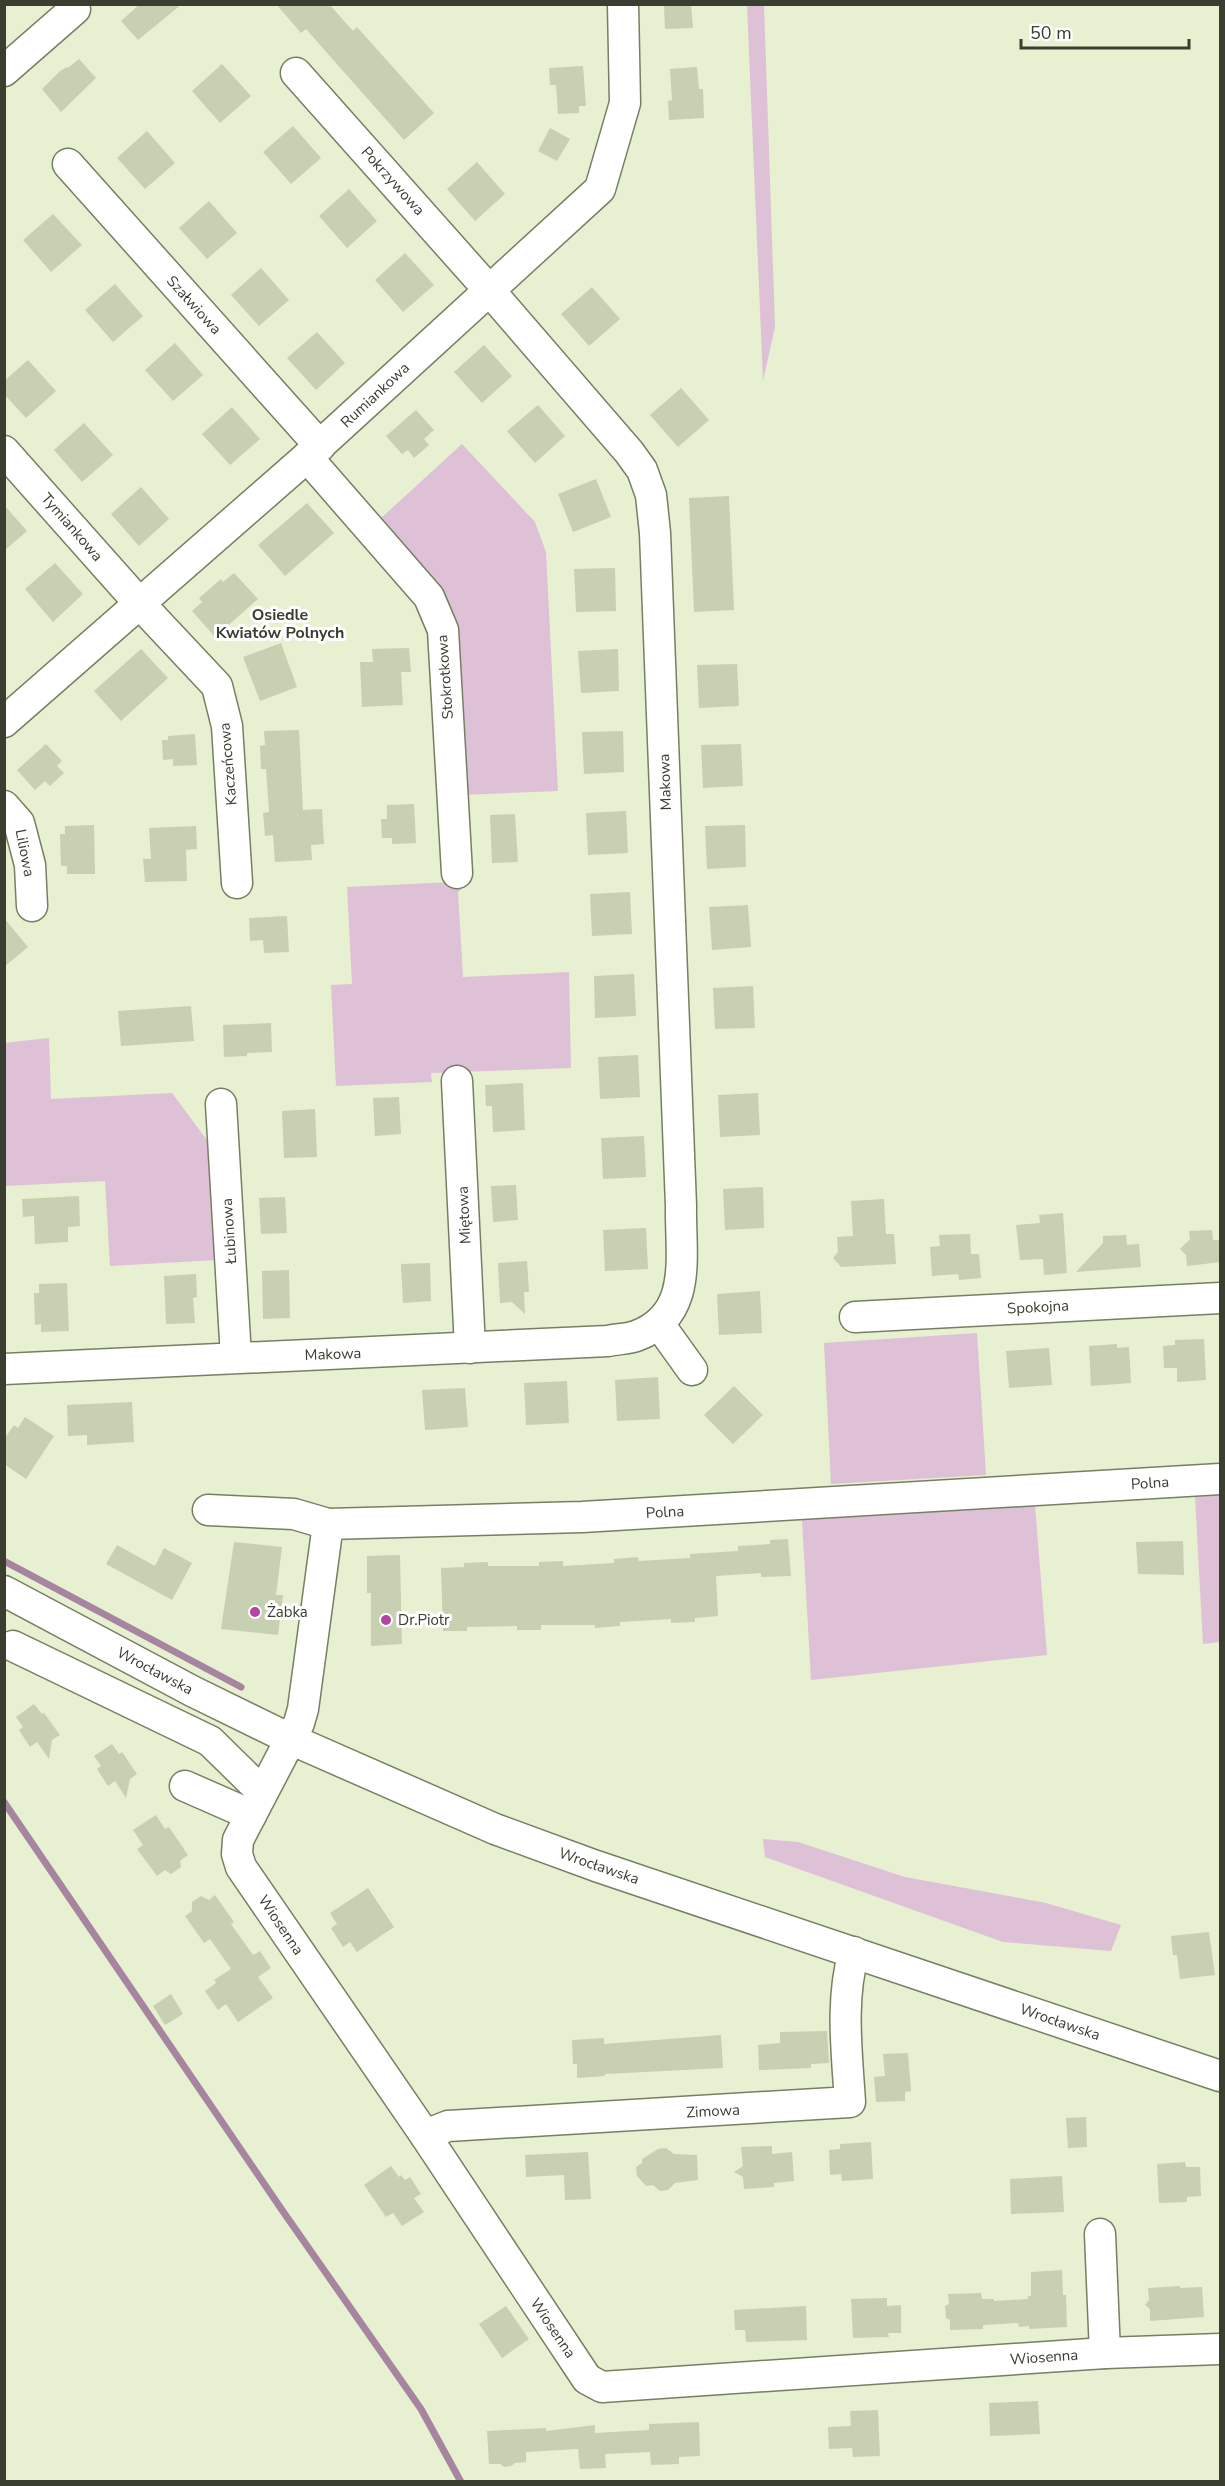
<svg xmlns="http://www.w3.org/2000/svg" width="1225" height="2486" viewBox="0 0 1225 2486" font-family="'Nunito Sans',sans-serif">
  <style>
    .green { fill: #dec0d7 }
    .lines { fill: none; stroke-linecap: round; stroke-linejoin: round }
    .stream { stroke: #a785a0; stroke-width: 7 }
    .building { fill: #c7d0b1 }
    .minor-casing { stroke: #777f63; stroke-width: 33 }
    .minor { stroke: #fff; stroke-width: 30 }
    .poi-dot { fill: #b344a2; stroke: #fff; stroke-width: 2 }
    .labels { text-anchor: middle; dominant-baseline: central; stroke-width: 6; stroke-linejoin: round; paint-order: stroke }
    .street-label { font-size: 15px; fill: #3a3e31; stroke: #fff }
    .poi-label { font-size: 15px; fill: #3a3e31; stroke: #fff; text-anchor: start }
    .neighbourhood-label { font-size: 16px; font-weight: bold; fill: #3a3e31; stroke: #fff }
  </style>
  <rect width="100%" height="100%" fill="#e7f0d0"/>
  <!-- green -->
  <g class="green">
    <path d="M747 5H764L775 327 763 381Z"/>
    <path d="M462 444 535 522 546 552 558 791 460 795 452 627 379 520Z"/>
    <path d="M473 881 458 892 463 977 569 972 571 1068 431 1073 432 1082 336 1086 331 985 352 984 347 887Z"/>
    <path d="M49 1038 51 1099 172 1093 212 1147 217 1260 110 1266 105 1181 5 1186 4 1043Z"/>
    <path d="M977 1333 986 1475 831 1484 824 1343Z"/>
    <path d="M1220 1495V1642L1203 1644 1195 1497Z"/>
    <path d="M1035 1506 1047 1655 811 1680 802 1520Z"/>
    <path d="M763 1839 798 1842 905 1877 1046 1903 1121 1925 1111 1951 1003 1942 765 1857Z"/>
  </g>
  <g class="lines">
    <!-- stream -->
    <g class="stream">
      <path d="M4 1561 241 1687"/>
      <path d="M4 1802 282 2210 421 2409 461 2482"/>
    </g>
  </g>
  <!-- building -->
  <g class="building">
    <path d="M140 4H182L138 40 121 21Z"/>
    <path d="M276 4H329L353 31 357 27 434 113 404 140 306 29 301 33Z"/>
    <path d="M668 4H691L693 28 665 29 664 6Z"/>
    <path d="M79 59 96 78 61 112 42 89 60 71 67 67 68 68Z"/>
    <path d="M222 64 251 96 220 123 192 91Z"/>
    <path d="M583 66 586 106H579V113L558 114 556 85H550L549 68Z"/>
    <path d="M697 67 699 89H703L704 118 669 120 668 101 672 100 670 69Z"/>
    <path d="M293 126 321 158 291 184 263 152Z"/>
    <path d="M550 128 570 139 557 161 538 151Z"/>
    <path d="M147 131 175 163 145 189 117 158Z"/>
    <path d="M477 162 505 194 475 221 447 189Z"/>
    <path d="M349 189 377 221 347 248 319 216Z"/>
    <path d="M209 201 237 233 207 259 179 228Z"/>
    <path d="M53 214 82 245 51 272 23 240Z"/>
    <path d="M405 253 434 285 403 312 375 280Z"/>
    <path d="M261 268 289 300 259 326 231 295Z"/>
    <path d="M115 284 143 316 113 342 85 310Z"/>
    <path d="M592 287 620 319 589 346 561 314Z"/>
    <path d="M317 332 345 363 316 390 287 358Z"/>
    <path d="M175 343 203 375 173 401 145 370Z"/>
    <path d="M484 345 512 376 482 403 454 372Z"/>
    <path d="M28 360 56 391 26 418 4 394V381Z"/>
    <path d="M681 388 709 420 678 447 650 415Z"/>
    <path d="M538 405 565 436 535 463 507 431Z"/>
    <path d="M232 407 260 439 230 465 202 434Z"/>
    <path d="M416 410 434 430 424 439 429 445 414 458 408 450 402 454 386 436Z"/>
    <path d="M84 423 113 455 82 482 54 450Z"/>
    <path d="M596 479 611 517 573 532 558 494Z"/>
    <path d="M141 487 169 519 139 546 111 514Z"/>
    <path d="M729 496 734 610 694 612 689 498Z"/>
    <path d="M307 503 334 533 285 576 258 545Z"/>
    <path d="M4 505 27 531 4 551Z"/>
    <path d="M55 563 83 594 53 622 25 589Z"/>
    <path d="M615 568 616 611 576 612 574 569Z"/>
    <path d="M234 573 258 599 215 637 192 611 202 602 199 598 221 579 223 582Z"/>
    <path d="M281 643 297 687 260 701 243 657Z"/>
    <path d="M409 648 411 672H401L403 705 362 707 360 662H373L372 649Z"/>
    <path d="M141 649 168 678 121 721 94 691Z"/>
    <path d="M618 649 619 691 581 693 578 651Z"/>
    <path d="M737 664 739 706 699 708 697 665Z"/>
    <path d="M299 730 303 810 322 809 324 844 311 845 312 860 275 862 273 835 265 836 263 813 269 812 266 769H261L260 746 265 745 264 731Z"/>
    <path d="M623 731 624 772 584 774 582 732Z"/>
    <path d="M195 734 197 765 173 766V759L163 760 162 740H168V736Z"/>
    <path d="M46 744 62 761 57 766 64 773 50 786 45 781 35 790 17 770Z"/>
    <path d="M741 744 743 786 703 788 701 745Z"/>
    <path d="M414 804 416 843 392 844V838H382L381 819H387V805Z"/>
    <path d="M626 811 628 853 588 855 586 813Z"/>
    <path d="M515 814 518 862 492 863 490 815Z"/>
    <path d="M94 825 95 874H67V866H61L60 834H65V826Z"/>
    <path d="M745 825 746 867 707 869 705 826Z"/>
    <path d="M196 826 197 849 186 850 187 881 145 882 143 859H151L149 828Z"/>
    <path d="M630 892 632 934 592 936 590 894Z"/>
    <path d="M748 905 751 947 712 950 709 907Z"/>
    <path d="M287 916 289 952 264 953 263 940 250 941 249 918Z"/>
    <path d="M4 918 28 947 4 967Z"/>
    <path d="M634 974 636 1016 595 1018 594 976Z"/>
    <path d="M753 986 755 1028 715 1029 713 988Z"/>
    <path d="M191 1006 194 1041 121 1046 118 1011Z"/>
    <path d="M271 1023 272 1052 247 1053V1056L224 1057 223 1025Z"/>
    <path d="M638 1055 640 1097 600 1099 598 1057Z"/>
    <path d="M523 1083 525 1130 493 1132 492 1106H486L485 1085Z"/>
    <path d="M758 1093 760 1135 720 1137 718 1095Z"/>
    <path d="M399 1097 401 1134 375 1136 373 1098Z"/>
    <path d="M315 1109 317 1157 284 1158 282 1111Z"/>
    <path d="M644 1136 646 1177 603 1179 601 1138Z"/>
    <path d="M516 1185 518 1220 493 1222 491 1186Z"/>
    <path d="M763 1187 764 1228 725 1230 723 1189Z"/>
    <path d="M79 1196 80 1226 68 1227V1242L35 1244 34 1216 23 1217 22 1199Z"/>
    <path d="M285 1197 287 1233 261 1234 259 1198Z"/>
    <path d="M884 1199 886 1234H894L896 1264 841 1267 833 1258 838 1252 837 1237 853 1236 851 1201Z"/>
    <path d="M1063 1213 1067 1273 1044 1275 1043 1259 1020 1260 1016 1225 1040 1223 1039 1215Z"/>
    <path d="M646 1228 648 1269 605 1271 603 1230Z"/>
    <path d="M1212 1230 1213 1240H1221V1262L1187 1266 1186 1255 1180 1249 1190 1239 1189 1231Z"/>
    <path d="M970 1234 971 1254H979L981 1278 959 1280 958 1274 932 1276 930 1247 940 1246 939 1235Z"/>
    <path d="M1126 1235 1127 1245 1139 1244 1141 1267 1076 1272 1103 1243V1236Z"/>
    <path d="M527 1261 529 1292H524L525 1314 512 1302 500 1303 498 1263Z"/>
    <path d="M430 1263 431 1301 403 1303 401 1264Z"/>
    <path d="M289 1270 290 1318 263 1319 262 1271Z"/>
    <path d="M196 1274 197 1297 193 1298 195 1323 166 1324 164 1276Z"/>
    <path d="M67 1283 69 1331 41 1332V1324L35 1325 34 1293H39V1284Z"/>
    <path d="M760 1291 762 1333 719 1335 717 1294Z"/>
    <path d="M1204 1339 1206 1380 1177 1382V1368H1164L1163 1346 1175 1345V1340Z"/>
    <path d="M1117 1344V1348L1129 1347 1131 1383 1091 1386 1089 1346Z"/>
    <path d="M1049 1348 1052 1385 1009 1388 1006 1351Z"/>
    <path d="M658 1377 660 1419 617 1421 615 1380Z"/>
    <path d="M567 1381 569 1423 526 1425 524 1383Z"/>
    <path d="M734 1386 763 1415 733 1444 704 1415Z"/>
    <path d="M465 1388 468 1427 425 1430 422 1390Z"/>
    <path d="M132 1402 134 1442 87 1445V1435L68 1436 67 1405Z"/>
    <path d="M25 1417 54 1436 26 1479 4 1464V1439L14 1425 18 1428Z"/>
    <path d="M788 1539 791 1576 761 1577V1573L716 1576 718 1616 695 1618V1622L671 1623V1619L620 1622V1626L595 1628V1625H541V1630H517V1626L467 1627V1631H443L441 1568 464 1567V1563L488 1562V1566H539V1562L563 1561V1566L614 1563V1559L638 1557 639 1561 690 1558V1554L738 1551V1546L770 1544V1540Z"/>
    <path d="M1183 1541 1184 1575 1138 1574 1136 1542Z"/>
    <path d="M234 1542 282 1547 276 1595H283L278 1635 221 1629Z"/>
    <path d="M117 1545 155 1566 164 1548 192 1563 172 1600 106 1564Z"/>
    <path d="M400 1555 402 1644 371 1646V1593H367V1556Z"/>
    <path d="M34 1704 42 1714 44 1713 60 1735 52 1740 49 1759 37 1742 30 1747 19 1730 23 1727 16 1717Z"/>
    <path d="M112 1744 119 1754 122 1752 137 1774 130 1779 126 1798 115 1781 108 1786 97 1769 101 1766 94 1756Z"/>
    <path d="M156 1815 165 1829 169 1827 188 1855 180 1861 181 1867 171 1874 165 1870 157 1876 137 1849 143 1845 133 1830Z"/>
    <path d="M368 1888 394 1927 357 1952 350 1942 343 1947 331 1928 337 1924 330 1913Z"/>
    <path d="M215 1895 234 1922 231 1924 253 1955 260 1951 271 1968 258 1977 273 1998 238 2022 226 2004 218 2010 205 1991 216 1983 214 1980 231 1969 210 1939 204 1943 185 1916 192 1911V1902L201 1896 209 1900Z"/>
    <path d="M1209 1932 1215 1975 1180 1979 1177 1955H1173L1171 1936Z"/>
    <path d="M171 1994 183 2014 165 2025 153 2006Z"/>
    <path d="M827 2031 829 2063 811 2064V2068L759 2070 758 2045 780 2043V2032Z"/>
    <path d="M721 2035 723 2068 605 2074V2076L577 2078V2064H573L572 2040 604 2038V2044Z"/>
    <path d="M908 2053 911 2091 905 2092V2101L876 2102 874 2077 885 2076 883 2054Z"/>
    <path d="M1086 2117 1087 2147 1068 2148 1066 2118Z"/>
    <path d="M871 2142 873 2179 842 2181 841 2174 830 2175 829 2150 840 2149V2144Z"/>
    <path d="M772 2146V2154L792 2152 794 2181 774 2183V2187L744 2189 743 2177 734 2172 743 2166 741 2147Z"/>
    <path d="M666 2148 674 2154 697 2155 698 2180 675 2183 668 2190 660 2191 653 2185 646 2186 637 2176 636 2167 642 2163V2159L658 2149Z"/>
    <path d="M588 2152 591 2199 565 2200 564 2175 526 2177 525 2155Z"/>
    <path d="M1185 2162 1186 2167H1200L1201 2196 1187 2197V2202L1159 2203 1157 2164Z"/>
    <path d="M391 2166 399 2177 401 2175 405 2180 410 2177 421 2194 414 2198 424 2212 402 2226 393 2213 386 2217 364 2185Z"/>
    <path d="M1062 2176 1064 2212 1011 2214 1010 2179Z"/>
    <path d="M1062 2270 1063 2295H1066L1067 2327 1029 2329V2326L1019 2327 1018 2323 983 2325V2329L950 2330V2320L946 2318 945 2306 949 2304 948 2294 981 2293 982 2299H994V2301L1028 2299V2296H1031V2272Z"/>
    <path d="M1180 2286V2288L1202 2287 1204 2317 1150 2321V2309L1145 2305 1149 2300 1148 2288Z"/>
    <path d="M887 2298V2306L901 2305V2333H888L889 2337 853 2338 851 2299Z"/>
    <path d="M506 2306 529 2339 502 2358 479 2324Z"/>
    <path d="M806 2306 807 2340 746 2342 745 2330H735L734 2310Z"/>
    <path d="M1038 2401 1040 2434 990 2436 989 2403Z"/>
    <path d="M878 2410 880 2456 853 2457 852 2448 829 2449 828 2427 851 2426 850 2411Z"/>
    <path d="M699 2422 700 2456 679 2457V2464L651 2465 650 2452 605 2454 606 2468 580 2469 578 2449 526 2452V2462L515 2463 511 2466 504 2467 500 2464H489L487 2431 546 2428V2431L595 2425V2433L649 2430V2424Z"/>
  </g>
  <g class="lines">
    <!-- minor casing -->
    <g class="minor-casing">
      <g id="minor">
        <path d="M4 71 75 9 71 4"/>
        <path d="M68 164 320 446"/>
        <path d="M4 451 140 604 217 686 227 726 237 883"/>
        <path d="M307 457 429 597 443 630 457 873"/>
        <path d="M4 722 307 457 600 189 625 103 623 4"/>
        <path d="M4 806 19 823 30 865 32 906"/>
        <path d="M457 1081 470 1348"/>
        <path d="M221 1104 236 1357"/>
        <path d="M855 1317 1220 1298"/>
        <path d="M659 1324 692 1370"/>
        <path d="M4 1369 608 1341C617 1339 628 1339 636 1336 694 1315 680 1256 681 1206L655 533 651 495 642 470 629 452 489 290 296 73"/>
        <path d="M1220 1479 582 1517 328 1524 303 1709 299 1723 238 1840 237 1854 241 1867 425 2135 587 2379 602 2387 1105 2353 1220 2349"/>
        <path d="M208 1510 294 1514 328 1524"/>
        <path d="M4 1591 192 1691 290 1739 495 1829 596 1866 1220 2076"/>
        <path d="M13 1646 210 1741 262 1792"/>
        <path d="M185 1786 251 1815"/>
        <path d="M425 2135 448 2126 850 2102C847 2053 840 2000 854 1952"/>
        <path d="M1100 2234 1105 2353"/>
      </g>
    </g>
    <!-- minor -->
    <use href="#minor" class="minor"/>
  </g>
  <!-- markers -->
  <g class="poi-dot">
    <circle cx="255" cy="1612" r="6"/>
    <circle cx="386" cy="1620" r="6"/>
  </g>
  <g class="labels">
    <!-- street labels -->
    <g class="street-label">
      <text transform="translate(393 181) rotate(48)">Pokrzywowa</text>
      <text transform="translate(194 305) rotate(48)">Szałwiowa</text>
      <text transform="translate(375 395) rotate(-43)">Rumiankowa</text>
      <text transform="translate(72 527) rotate(49)">Tymiankowa</text>
      <text transform="translate(445 677) rotate(-94)">Stokrotkowa</text>
      <text transform="translate(228 764) rotate(-95)">Kaczeńcowa</text>
      <text transform="translate(665 782) rotate(-92)">Makowa</text>
      <text transform="translate(25 853) rotate(79)">Liliowa</text>
      <text transform="translate(464 1215) rotate(-93)">Miętowa</text>
      <text transform="translate(229 1231) rotate(-94)">Łubinowa</text>
      <text transform="translate(1038 1307) rotate(-3)">Spokojna</text>
      <text transform="translate(333 1354) rotate(-2)">Makowa</text>
      <text transform="translate(1150 1483) rotate(-4)">Polna</text>
      <text transform="translate(665 1512) rotate(-3)">Polna</text>
      <text transform="translate(155 1671) rotate(28)">Wrocławska</text>
      <text transform="translate(599 1866) rotate(19)">Wrocławska</text>
      <text transform="translate(281 1925) rotate(56)">Wiosenna</text>
      <text transform="translate(1060 2022) rotate(19)">Wrocławska</text>
      <text transform="translate(713 2111) rotate(-3)">Zimowa</text>
      <text transform="translate(553 2328) rotate(56)">Wiosenna</text>
      <text transform="translate(1044 2357) rotate(-4)">Wiosenna</text>
    </g>
    <!-- poi labels -->
    <g class="poi-label">
      <text x="267" y="1612">Żabka</text>
      <text x="398" y="1620">Dr.Piotr</text>
    </g>
    <!-- neighbourhood labels -->
    <g class="neighbourhood-label">
      <text x="280" y="615">Osiedle<tspan x="280" dy="18">Kwiatów Polnych</tspan></text>
    </g>
  </g>
  <!-- border -->
  <rect width="1225" height="2486" fill="none" stroke="#3a3e31" stroke-width="12"/>
  <!-- scale -->
  <path d="M1021 39v9h168v-9" fill="none" stroke="#3a3e31" stroke-width="3"/>
  <text x="1030" y="39" font-size="18" fill="#3a3e31" stroke="#ffffff" stroke-width="4.5" paint-order="stroke">50 m</text>
</svg>
